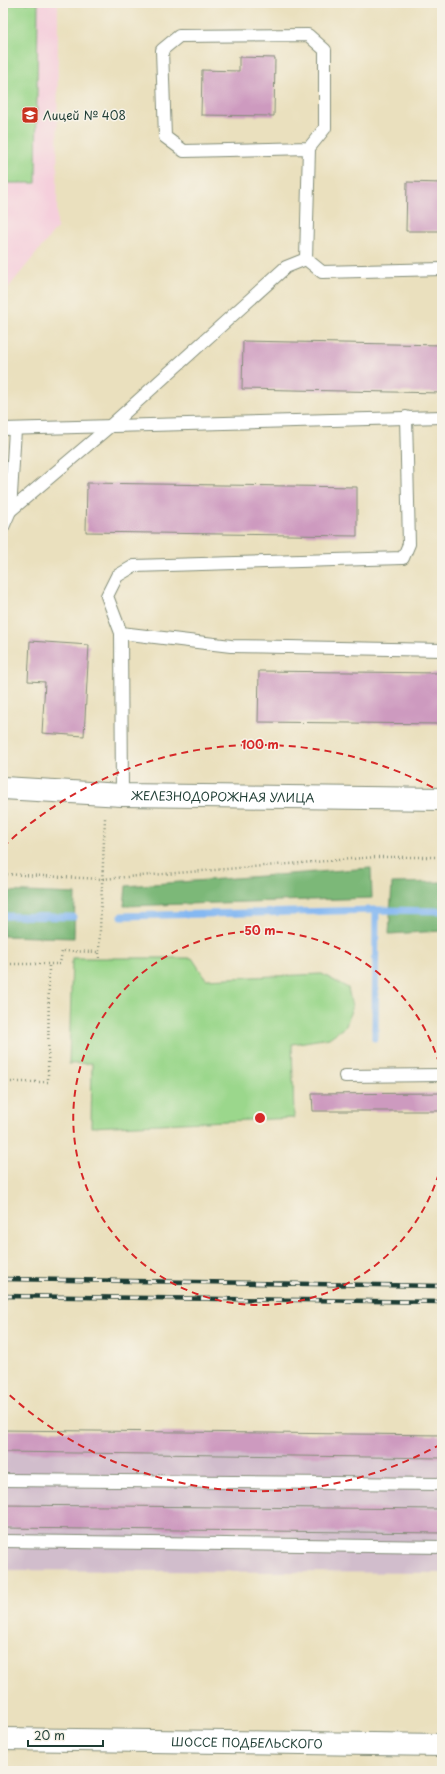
<svg xmlns="http://www.w3.org/2000/svg" width="445" height="1774" viewBox="0 0 445 1774" font-family="'Playpen Sans',sans-serif">
  <style>
    .built { fill: #f5cfdc }
    .industrial { fill: #d1bdcc }
    .green { fill: #9bd78c; stroke: #5d8a60 }
    .forest { fill: #7cb878; stroke: #4e7a56 }
    .lines { fill: none; stroke-linecap: round; stroke-linejoin: round }
    .stream { stroke: #84b8f2; stroke-width: 7 }
    .building { fill: #cd9abf }
    .lane-casing { stroke: #848e79; stroke-width: 14 }
    .street-casing { stroke: #848e79; stroke-width: 24 }
    .secondary-casing { stroke: #848e79; stroke-width: 24 }
    .path { stroke: #848e79; stroke-width: 2.5; stroke-dasharray: 1 3; stroke-linecap: butt }
    .lane { stroke: #fff; stroke-width: 12 }
    .street { stroke: #fff; stroke-width: 22 }
    .secondary { stroke: #fff; stroke-width: 22 }
    .rail-casing { stroke: #1f3d34; stroke-width: 4.5 }
    .rail { stroke: #f7f3e8; stroke-width: 3; stroke-dasharray: 9; stroke-linecap: butt }
    .ring { fill: none; stroke: #d62828; stroke-width: 2; stroke-dasharray: 7 5 }
    .labels { text-anchor: middle; dominant-baseline: central; stroke-width: 3; stroke-linejoin: round; paint-order: stroke }
    .poi-label { font-size: 12px; fill: #1f3d34; stroke: #f7f3e8; text-anchor: start }
    .street-label { font-size: 12px; fill: #1f3d34; stroke: #f7f3e8 }
    .centre { fill: #d62828; stroke: #f7f3e8; stroke-width: 2 }
    .ring-label { font-size: 12px; text-anchor: middle; font-weight: bold; fill: #d62828; stroke: #f7f3e8; stroke-width: 3; stroke-linejoin: round; paint-order: stroke }
  </style>
  <rect width="100%" height="100%" fill="#f7f3e8"/>
  <filter id="ink" filterUnits="userSpaceOnUse"><feTurbulence type="fractalNoise" baseFrequency=".025" numOctaves="2"/><feDisplacementMap in="SourceGraphic" scale="8" xChannelSelector="R" yChannelSelector="G"/><feConvolveMatrix kernelMatrix="1 2 1 2 8 2 1 2 1" color-interpolation-filters="sRGB"/></filter>
  <filter id="wash" filterUnits="userSpaceOnUse"><feTurbulence type="fractalNoise" baseFrequency=".012" numOctaves="4" result="noise"/><feDisplacementMap in="SourceGraphic" scale="16" xChannelSelector="R" yChannelSelector="G"/><feGaussianBlur stdDeviation="0.9" result="paint"/><feColorMatrix in="noise" values="0 0 0 0 0 0 0 0 0 0 0 0 0 0 0 0 0 1.4 0 .05"/><feComposite in="paint" operator="in"/></filter>
  <g filter="url(#wash)">
    <rect width="100%" height="100%" fill="#eae0be"/>
    <!-- built -->
    <path class="built" d="M3 3H58L57 228 4 293Z"/>
    <!-- industrial -->
    <path class="industrial" d="M3 1430 442 1435V1573L3 1570Z"/>
    <!-- green -->
    <g class="green">
      <path d="M3 3H38L36 183H3Z"/>
      <path d="M72 958H192L206 979 322 974 348 988 352 1007 346 1026 329 1038 292 1044 294 1118 91 1127 92 1063 69 1064Z"/>
    </g>
    <!-- forest -->
    <g class="forest">
      <path d="M371 868 372 898 124 906 126 886Z"/>
      <path d="M442 882V931L389 934 392 883Z"/>
      <path d="M3 891 75 894 74 938 3 936Z"/>
    </g>
    <g class="lines">
      <!-- stream -->
      <g class="stream">
        <path d="M3 916 73 917"/>
        <path d="M122 916 376 910 442 911"/>
        <path d="M375 1038 376 910"/>
      </g>
    </g>
    <g id="blocks">
      <!-- building -->
      <g class="building">
        <path d="M239 57 275 58 274 116 201 115 202 70 239 71Z"/>
        <path d="M407 182 442 183V231H406Z"/>
        <path d="M243 341 442 345V393L242 389Z"/>
        <path d="M87 483 357 487V536L86 532Z"/>
        <path d="M30 641 89 645 84 736 42 733 45 682 28 681Z"/>
        <path d="M259 671 442 673V724L258 722Z"/>
        <path d="M442 1093V1111H313L312 1094Z"/>
        <path d="M3 1430 442 1435V1458L3 1452Z"/>
        <path d="M3 1505 442 1509V1533L3 1528Z"/>
      </g>
    </g>
  </g>
  <g filter="url(#ink)">
    <use href="#blocks" fill-opacity="0" stroke="#848e79" stroke-width="1"/>
    <g class="lines">
      <!-- lane casing -->
      <g class="lane-casing">
        <g id="lane">
          <path d="M306 259 309 148 325 128V50L308 35 179 36 162 50 165 137 184 151 309 148"/>
          <path d="M306 259 322 272 442 269"/>
          <path d="M3 429 442 417"/>
          <path d="M10 511 109 427 286 267 306 259"/>
          <path d="M3 527 10 511 15 430"/>
          <path d="M121 633 231 646 442 650"/>
          <path d="M122 795 121 633 107 596 117 576 134 566 403 558 409 544 406 417"/>
          <path d="M345 1076 442 1075"/>
          <path d="M3 1480 442 1484"/>
          <path d="M3 1541 442 1547"/>
        </g>
      </g>
      <!-- street casing -->
      <g class="street-casing">
        <g id="street">
          <path id="s1" d="M3 1739 442 1745"/>
        </g>
      </g>
      <!-- secondary casing -->
      <g class="secondary-casing">
        <g id="secondary">
          <path id="s2" d="M3 788 122 795 442 799"/>
        </g>
      </g>
      <!-- path -->
      <g class="path">
        <path d="M3 874 102 879 376 857H442"/>
        <path d="M99 958V952"/>
        <path d="M3 964H60L62 951 99 952 105 818"/>
        <path d="M3 1082H48L49 964"/>
      </g>
      <!-- lane -->
      <use href="#lane" class="lane"/>
      <!-- street -->
      <use href="#street" class="street"/>
      <!-- secondary -->
      <use href="#secondary" class="secondary"/>
      <!-- rail casing -->
      <g class="rail-casing">
        <g id="rail">
          <path d="M3 1279 442 1286"/>
          <path d="M3 1296 442 1302"/>
        </g>
      </g>
      <!-- rail -->
      <use href="#rail" class="rail"/>
    </g>
  </g>
  <!-- distance rings -->
  <g class="ring">
    <path d="M442 1162A187 187 0 1 1 442 1074"/>
    <path d="M441 1444A373 373 0 0 1 3 1389M3 847A373 373 0 0 1 441 792"/>
  </g>
  <!-- icons -->
  <defs>
    <g id="school-square" transform="scale(0.9)"><rect x="-9" y="-9" width="18" height="18" rx="4" fill="#c8321e" stroke="#f7f3e8"/><path d="M0-5L7-2L0 1L-7-2ZM-4 1L0 2.5L4 1V4Q0 6-4 4Z" fill="#fff"/></g>
  </defs>
  <g fill-rule="evenodd">
    <use href="#school-square" x="30" y="115"/>
  </g>
  <g class="labels">
    <!-- poi labels -->
    <g class="poi-label">
      <text x="43" y="115">Лицей № 408</text>
    </g>
    <!-- street labels -->
    <g class="street-label">
      <text stroke="none"><textPath href="#s2" startOffset="220">ЖЕЛЕЗНОДОРОЖНАЯ УЛИЦА</textPath></text>
      <text stroke="none"><textPath href="#s1" startOffset="244">ШОССЕ ПОДБЕЛЬСКОГО</textPath></text>
    </g>
  </g>
  <circle cx="260" cy="1118" r="6" class="centre"/>
  <g class="ring-label">
    <text x="260" y="749">100 m</text>
    <text x="260" y="935">50 m</text>
  </g>
  <!-- margin -->
  <rect width="445" height="1774" fill="none" stroke="#f7f3e8" stroke-width="16"/>
  <!-- scale -->
  <path d="M28 1740v6h75v-6" fill="none" stroke="#1f3d34" stroke-width="2"/>
  <text x="34" y="1740" font-size="12" fill="#1f3d34" stroke="#f7f3e8" stroke-width="3" paint-order="stroke">20 m</text>
</svg>
